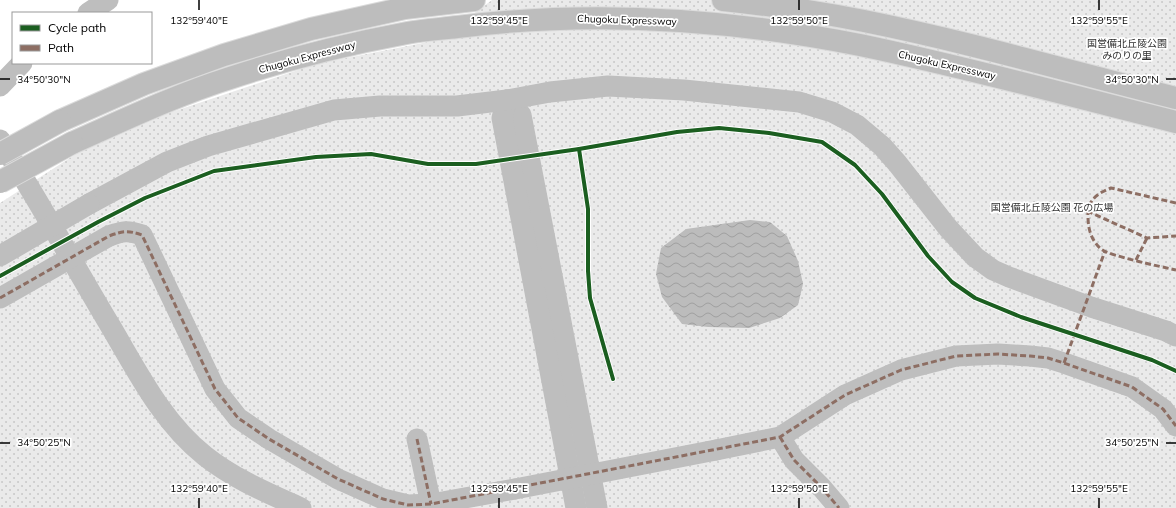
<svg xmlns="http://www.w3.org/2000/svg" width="1176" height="508" viewBox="0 0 1176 508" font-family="Mulish,'Noto Sans JP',sans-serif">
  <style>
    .park { fill: url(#park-dots) }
    .water { fill: url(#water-waves) }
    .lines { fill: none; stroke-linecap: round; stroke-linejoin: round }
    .highway-casing { stroke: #dbdbdb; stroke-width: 24 }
    .minor { stroke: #bebebe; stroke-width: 21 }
    .highway { stroke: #bdbdbd; stroke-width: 22 }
    .highway-bridge-casing { stroke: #dbdbdb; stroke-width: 24; stroke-linecap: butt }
    .minor-bridge { stroke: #bebebe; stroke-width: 21 }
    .highway-bridge { stroke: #bdbdbd; stroke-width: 22 }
    .quiet { stroke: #8d6e63; stroke-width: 3; stroke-dasharray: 6 3; stroke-linecap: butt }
    .cycleway-casing { stroke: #fff; stroke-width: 6 }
    .cycleway { stroke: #1b5e20; stroke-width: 4 }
    .ticks { fill: none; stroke: #000; stroke-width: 1.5 }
    .labels { text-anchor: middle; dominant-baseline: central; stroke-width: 3.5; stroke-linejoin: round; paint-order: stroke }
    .street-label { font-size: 10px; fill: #000; stroke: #fff }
    .park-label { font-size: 10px; fill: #2f2f2f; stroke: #fff }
    .ticks-label { font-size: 10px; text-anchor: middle; fill: #000; stroke: #fff; stroke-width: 3.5; stroke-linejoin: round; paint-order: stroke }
  </style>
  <defs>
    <pattern id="park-dots" width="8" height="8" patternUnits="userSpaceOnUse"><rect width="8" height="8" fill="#eaeaea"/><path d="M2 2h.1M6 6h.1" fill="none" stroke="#c7c7c7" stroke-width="1.8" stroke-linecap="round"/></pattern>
    <pattern id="water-waves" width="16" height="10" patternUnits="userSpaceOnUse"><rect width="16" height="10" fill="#bcbcbc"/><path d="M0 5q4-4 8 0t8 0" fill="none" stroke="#a0a0a0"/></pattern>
  </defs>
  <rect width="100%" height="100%" fill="#fff"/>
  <!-- park -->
  <path class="park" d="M492 0H1176V508H0V203L76 154 169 113 316 64 438 40Z"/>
  <!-- water -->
  <path class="water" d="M750 220 770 222 787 236 798 261 803 284 798 305 780 318 749 328 708 327 682 324 662 297 656 274 661 248 686 229Z"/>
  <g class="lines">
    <!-- highway casing -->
    <g class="highway-casing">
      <g id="highway">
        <path d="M723 0C771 5 818 12 864 21 969 42 1072 72 1176 98"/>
        <path d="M60 121 144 84 224 55 311 29 405 8 474 0"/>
        <path d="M72 143C124 120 176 95 230 78 287 59 347 44 407 33 423 30 441 29 457 27 591 10 728 19 860 45 966 67 1071 96 1176 122"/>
      </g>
    </g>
    <!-- minor -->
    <g class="minor">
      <path d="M88 13 108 0"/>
      <path d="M0 86 22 63"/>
      <path d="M507 100 521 115 597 508"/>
      <path d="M507 100 502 118 576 508"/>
      <path d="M0 140C39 201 74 265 111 327 138 373 163 423 205 456 234 479 268 493 301 508"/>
      <path d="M89 204 167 162 208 146 334 110 380 106H457L507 100 550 92 608 86 684 90 799 102 832 112 857 125 882 146 897 163 948 228 975 257 993 270 1009 277 1091 307 1166 331 1176 336"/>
      <path d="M109 236C123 231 128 230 142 235L215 389 238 418 269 439 338 479 383 499 408 505 431 504 515 489"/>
      <path d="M780 437 794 460 822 488 839 508"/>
      <path d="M417 439 431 504"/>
      <path d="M716 450 780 437 845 395 901 370 956 356 998 354 1030 356 1048 358 1064 363 1132 387 1163 409 1176 426"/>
    </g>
    <!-- highway -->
    <use href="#highway" class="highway"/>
    <!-- highway-bridge casing -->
    <g class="highway-bridge-casing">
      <g id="highway-bridge">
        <path d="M0 154 60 121"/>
        <path d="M0 182 72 143"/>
      </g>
    </g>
    <!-- minor-bridge -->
    <g class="minor-bridge">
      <path d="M0 256 89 204"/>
      <path d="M0 298 109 236"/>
      <path d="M515 489 716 450"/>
    </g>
    <!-- highway-bridge -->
    <use href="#highway-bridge" class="highway-bridge"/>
    <!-- quiet -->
    <g class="quiet">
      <path d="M1176 203 1111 188C1098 193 1087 200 1088 216 1088 229 1091 240 1101 249 1109 256 1163 267 1176 270"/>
      <path d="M1087 211 1147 238 1176 236"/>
      <path d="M1136 260 1147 238"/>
      <path d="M0 298 109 236C123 231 128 230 142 235L215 389 238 418 269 439 338 479 383 499 408 505 431 504 780 437 845 395 901 370 956 356 998 354 1030 356 1048 358 1064 363 1132 387 1163 409 1176 426"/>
      <path d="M1064 363 1105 251"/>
      <path d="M780 437 794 460 822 488 839 508"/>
      <path d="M417 439 431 504"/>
    </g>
    <!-- cycleway casing -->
    <g class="cycleway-casing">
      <g id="cycleway">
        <path d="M579 149 588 209V271L590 298 613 379"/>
        <path d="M0 276 98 222 145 198 214 171 316 157 371 154 428 164H476L579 149 677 132 719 128 769 133 822 142 855 165 882 194 928 256 952 282 975 298 1021 317 1152 360 1176 371"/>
      </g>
    </g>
    <!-- cycleway -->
    <use href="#cycleway" class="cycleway"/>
  </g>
  <!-- ticks -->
  <path class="ticks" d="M199 0V10M499 0V10M799 0V10M1099 0V10M0 79H10M1166 79H1176M0 443H10M1166 443H1176M199 498V508M499 498V508M799 498V508M1099 498V508"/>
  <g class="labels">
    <!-- street labels -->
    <g class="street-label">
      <text transform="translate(627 20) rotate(2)">Chugoku Expressway</text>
      <text transform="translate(307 57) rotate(-15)">Chugoku Expressway</text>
      <text transform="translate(947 65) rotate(13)">Chugoku Expressway</text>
    </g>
    <!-- park labels -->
    <g class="park-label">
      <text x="1127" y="43">国営備北丘陵公園<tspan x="1127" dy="12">みのりの里</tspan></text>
      <text x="1052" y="207">国営備北丘陵公園 花の広場</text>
    </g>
  </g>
  <g class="ticks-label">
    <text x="199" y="24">132°59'40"E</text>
    <text x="499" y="24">132°59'45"E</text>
    <text x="799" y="24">132°59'50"E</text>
    <text x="1099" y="24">132°59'55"E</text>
    <text x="44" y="83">34°50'30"N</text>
    <text x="1132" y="83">34°50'30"N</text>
    <text x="44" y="446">34°50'25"N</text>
    <text x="1132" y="446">34°50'25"N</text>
    <text x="199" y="492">132°59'40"E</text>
    <text x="499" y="492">132°59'45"E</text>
    <text x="799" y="492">132°59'50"E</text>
    <text x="1099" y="492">132°59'55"E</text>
  </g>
  <!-- legend -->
  <rect x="12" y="12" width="140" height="52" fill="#ffffff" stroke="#999999"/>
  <rect x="20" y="25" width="20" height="6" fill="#1b5e20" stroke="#999999"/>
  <text x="48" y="32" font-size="12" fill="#000000">Cycle path</text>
  <rect x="20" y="45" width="20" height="6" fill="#8d6e63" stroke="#999999"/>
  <text x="48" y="52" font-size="12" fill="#000000">Path</text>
</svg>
